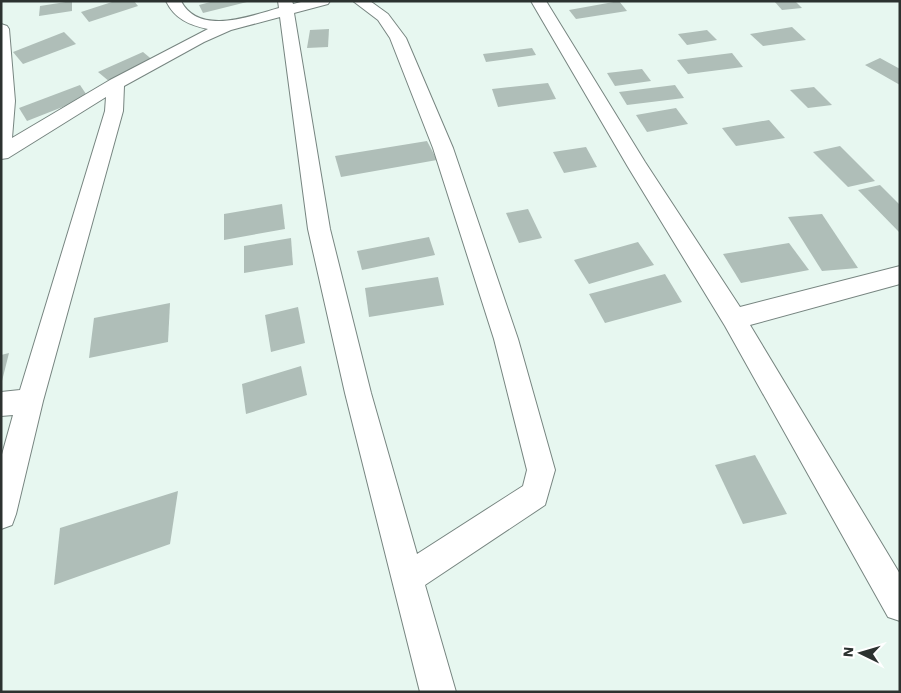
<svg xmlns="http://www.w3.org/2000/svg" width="901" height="693" viewBox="0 0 901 693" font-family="'Work Sans',sans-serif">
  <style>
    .building { fill: #afbeb8 }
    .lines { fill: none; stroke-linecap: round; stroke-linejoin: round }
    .minor-casing { stroke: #778580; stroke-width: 2 }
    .minor { fill: #fff; fill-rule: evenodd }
  </style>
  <rect width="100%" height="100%" fill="#e7f7f0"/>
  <!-- building -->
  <g class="building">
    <path d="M72 1V11L39 16 40 6Z"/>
    <path d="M115 1H134L138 6 89 22 81 12Z"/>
    <path d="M214 1H247V2L203 13 199 5Z"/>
    <path d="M619 1 627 11 576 19 569 10Z"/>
    <path d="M774 1H795L802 8 782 10Z"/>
    <path d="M792 27 806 40 763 46 750 34Z"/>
    <path d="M329 29 328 47 307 48 310 30Z"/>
    <path d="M707 30 717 40 687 45 678 34Z"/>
    <path d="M64 32 76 44 23 64 13 52Z"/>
    <path d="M532 48 536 55 486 62 483 54Z"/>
    <path d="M143 52 155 62 110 82 98 72Z"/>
    <path d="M732 53 743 67 688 74 677 60Z"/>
    <path d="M880 58 900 69V85L865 65Z"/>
    <path d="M642 69 651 81 615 86 607 73Z"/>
    <path d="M548 83 556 99 498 107 492 89Z"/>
    <path d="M80 85 88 97 27 121 19 108Z"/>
    <path d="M675 85 684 98 627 105 619 92Z"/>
    <path d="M814 87 832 105 808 108 790 90Z"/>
    <path d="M676 108 688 124 647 132 636 115Z"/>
    <path d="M769 120 785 138 736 146 722 128Z"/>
    <path d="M427 141 437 160 341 177 335 156Z"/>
    <path d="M840 146 875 181 848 187 813 152Z"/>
    <path d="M586 147 597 167 564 173 553 152Z"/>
    <path d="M880 185 900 205V233L858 190Z"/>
    <path d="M282 204 285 229 224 240V214Z"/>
    <path d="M528 209 542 238 519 243 506 213Z"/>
    <path d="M822 214 858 268 822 271 788 217Z"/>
    <path d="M429 237 435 255 362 270 357 251Z"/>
    <path d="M291 238 293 265 244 273V246Z"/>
    <path d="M638 242 654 265 589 284 574 260Z"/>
    <path d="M789 243 809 270 741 283 723 254Z"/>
    <path d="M665 274 682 302 605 323 589 294Z"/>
    <path d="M438 277 444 305 369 317 365 288Z"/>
    <path d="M170 303 168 342 89 358 94 318Z"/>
    <path d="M298 307 305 343 271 352 265 315Z"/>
    <path d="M9 353 2 381H1V355Z"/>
    <path d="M301 366 307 395 246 414 242 384Z"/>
    <path d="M755 455 787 514 743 524 715 465Z"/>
    <path d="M178 491 170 544 54 585 60 528Z"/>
  </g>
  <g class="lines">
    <!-- minor casing -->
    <g class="minor-casing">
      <g id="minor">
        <path d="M166 1H181C199 36 250 16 279 8L278 1H292L293 4 305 1H330L328 4 294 13 330 229 371 393 417 554 523 486 527 470 494 339 433 148 390 38 378 20 353 1H370L388 14 406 38 453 148 518 339 555 470 545 505 425 585 456 692H420L345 393 308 229 280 17 231 30 204 42 124 86 123 111 43 401 16 514 12 525 1 529V458L13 415 1 416V392L20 390 105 111 106 97 8 158 1 159V24L7 26 9 29 15 101 12 138 110 80 208 29C189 25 175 19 166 1Z"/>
        <path d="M531 1H546L645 162 740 307 900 266V284L750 325 900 574V621L888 617 725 326 628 167Z"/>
      </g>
    </g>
    <!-- minor -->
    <use href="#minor" class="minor"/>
  </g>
  <!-- border -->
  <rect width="901" height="693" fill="none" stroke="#2c3230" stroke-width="5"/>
  <!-- north arrow -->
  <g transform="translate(861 653) rotate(275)" stroke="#ffffff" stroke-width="4" paint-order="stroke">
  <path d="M0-4L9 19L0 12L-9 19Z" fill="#2c3230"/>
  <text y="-8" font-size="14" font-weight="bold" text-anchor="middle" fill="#2c3230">N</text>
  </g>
</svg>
